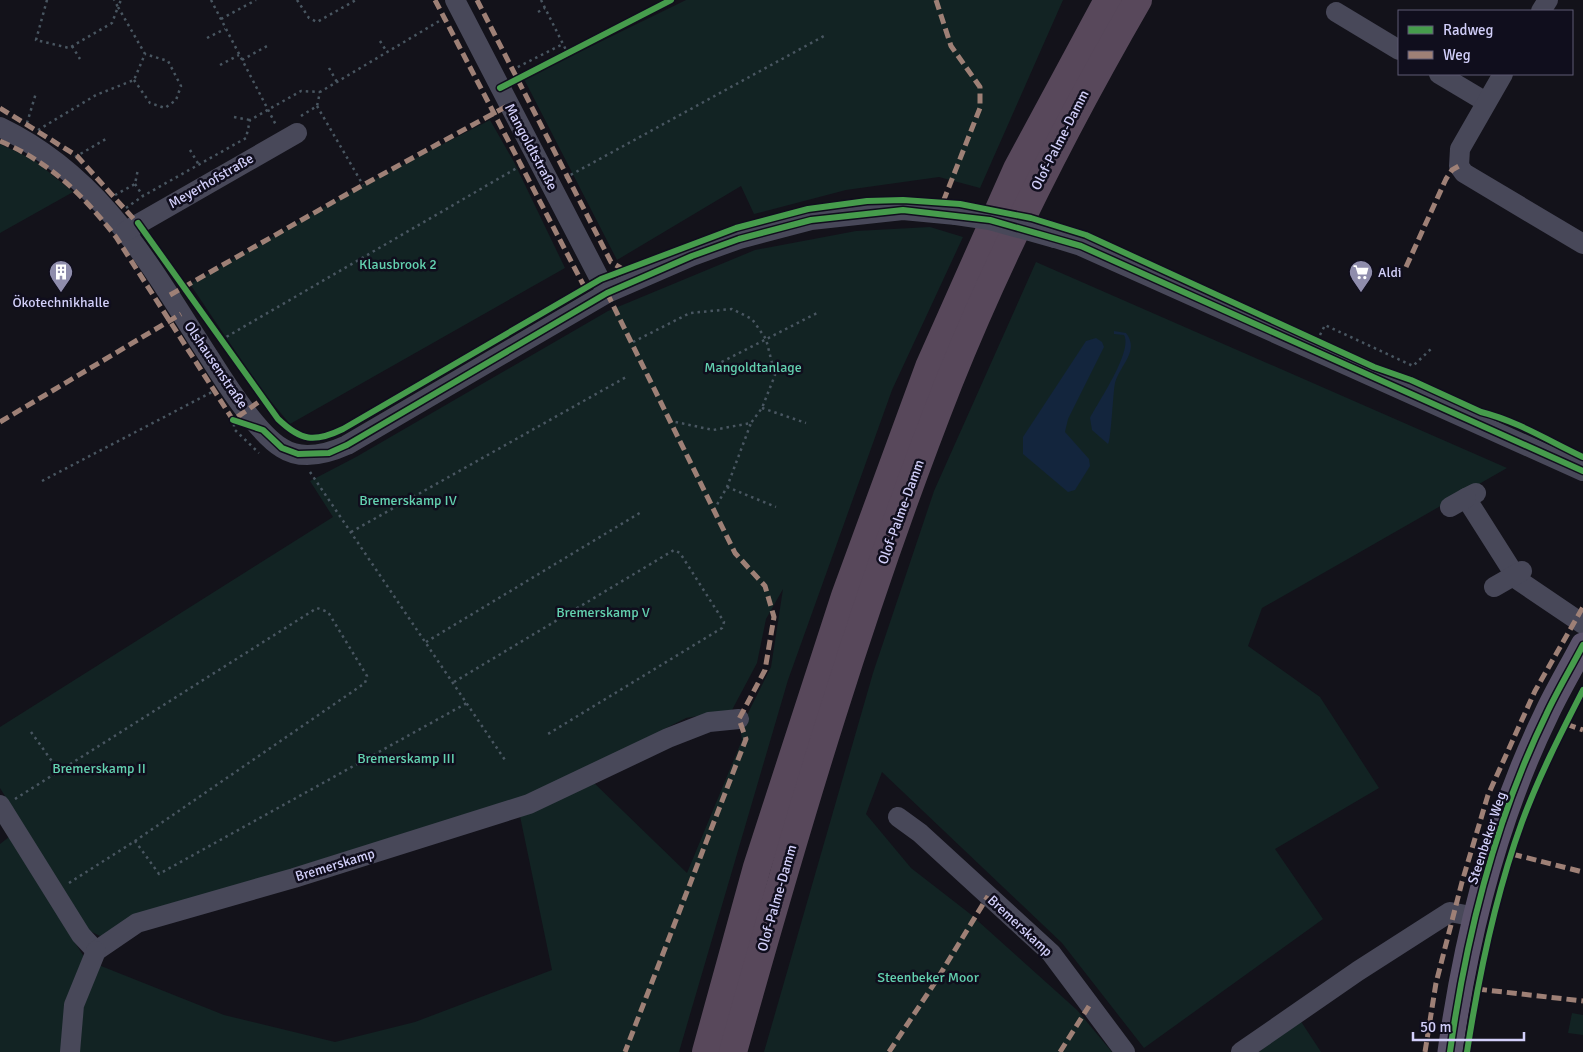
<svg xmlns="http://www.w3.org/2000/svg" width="1583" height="1052" viewBox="0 0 1583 1052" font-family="Signika,sans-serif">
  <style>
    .green { fill: #122323 }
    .water { fill: #13253d }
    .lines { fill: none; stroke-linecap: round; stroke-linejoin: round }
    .path { stroke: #495661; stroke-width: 2.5; stroke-dasharray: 2.5 4; stroke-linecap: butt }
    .minor { stroke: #484859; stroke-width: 20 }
    .major { stroke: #5a526a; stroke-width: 25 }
    .highway { stroke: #58485b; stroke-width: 28 }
    .minor-bridge { stroke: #484859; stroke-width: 20 }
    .quiet { stroke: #9e8076; stroke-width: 5; stroke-dasharray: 10 5; stroke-linecap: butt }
    .cycleway-casing { stroke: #100e1d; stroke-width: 9 }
    .cycleway { stroke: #469c4c; stroke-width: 6 }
    .labels { text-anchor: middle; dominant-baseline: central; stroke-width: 5; stroke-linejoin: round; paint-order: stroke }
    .street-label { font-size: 14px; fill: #d2cffa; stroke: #100e1d }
    .park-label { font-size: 14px; fill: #63d1b0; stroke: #100e1d }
    .poi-label { font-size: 14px; fill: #d2cffa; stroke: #100e1d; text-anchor: start }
  </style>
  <rect width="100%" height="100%" fill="#13121a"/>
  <!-- green -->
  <g class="green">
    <path d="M686 0H1063L980 188 939 177 846 190 754 214 741 186 617 260 524 79Z"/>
    <path d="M490 120 514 162 565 268 290 424 262 391 190 284 363 185Z"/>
    <path d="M0 144 34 160 73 192 0 233Z"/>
    <path d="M930 227 963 237 892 390 788 680 679 1052H0V844L9 837 86 960 224 1015 335 1042 415 1022 552 970 520 816 592 781 687 873 742 740 739 719 746 717 771 667 783 589 766 619 757 663 732 710 686 718 519 803 100 936 86 929 0 788V727L333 517 310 481 356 457 608 311 755 250 856 231Z"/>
    <path d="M1036 262 1507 468 1262 608 1248 646 1320 697 1379 788 1275 849 1323 919 1144 1048 1062 943 882 772 866 814 911 868 969 913 1077 1010 1112 1052H764L873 673 934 491Z"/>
    <path d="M1572 1013 1583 1015V1035L1568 1033Z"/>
    <path d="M1300 1020 1321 1052H1259Z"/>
  </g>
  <!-- water -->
  <g class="water">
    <path d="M1114 331 1126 333C1140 351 1120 365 1115 383 1113 393 1111 441 1108 444L1092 430 1090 418C1099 401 1133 351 1124 335L1114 334Z"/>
    <path d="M1096 338 1102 342 1104 347 1068 419 1065 432 1089 459 1090 466 1075 490 1068 492 1023 454V437L1086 341Z"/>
  </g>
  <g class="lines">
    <!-- path -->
    <g class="path">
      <path d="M47 0 36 40 69 48 112 23 118 7 114 0"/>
      <path d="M211 0 276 125"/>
      <path d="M297 0 309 18 317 22 356 0"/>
      <path d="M541 0 567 52"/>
      <path d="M538 12 545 8"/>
      <path d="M221 19 256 0"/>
      <path d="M207 38 225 29"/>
      <path d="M380 41 387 52"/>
      <path d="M72 46 80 59"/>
      <path d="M242 60 267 46"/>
      <path d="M220 65 239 55"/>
      <path d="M329 68 337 82"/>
      <path d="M512 70 563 44"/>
      <path d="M134 80 150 103 165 108 176 100 181 86 168 61 145 54"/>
      <path d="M317 106 363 185"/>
      <path d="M301 116 317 106 320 92 446 17"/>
      <path d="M234 117 250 120"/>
      <path d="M27 123 36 93"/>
      <path d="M38 130 96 95 134 80 145 54 118 7 121 0"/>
      <path d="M190 150 199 165"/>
      <path d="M75 157 106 139"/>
      <path d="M565 178 824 36"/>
      <path d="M135 184 143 196 246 138 250 120 301 91 320 92"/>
      <path d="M115 195 135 184 138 169"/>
      <path d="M126 208 143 196"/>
      <path d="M1320 335 1325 325 1413 366 1433 347"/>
      <path d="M221 340 522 165"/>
      <path d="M633 342 690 313 732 309 752 319 766 339 775 375 762 408 751 423 713 430 671 421"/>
      <path d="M710 368 819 312"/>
      <path d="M762 408 806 423"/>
      <path d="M234 424V429L259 453"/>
      <path d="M310 472 505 760"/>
      <path d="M42 481 212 392"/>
      <path d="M727 487 776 507"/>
      <path d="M714 510 727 487 751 423"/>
      <path d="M351 532 628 376"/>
      <path d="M426 642 643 511"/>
      <path d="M454 682 674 550 680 553 724 622 722 628 548 734"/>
      <path d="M31 732 59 771"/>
      <path d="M15 799 317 608 328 612 367 676 365 683 135 841"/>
      <path d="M69 883 135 841 159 874 467 703"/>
    </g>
    <!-- minor -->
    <g class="minor">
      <path d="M455 0 607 293"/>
      <path d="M1541 11 1548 0"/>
      <path d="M1336 12 1399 50"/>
      <path d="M1439 74 1486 102"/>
      <path d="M1503 74 1460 149 1459 166 1464 173 1583 244"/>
      <path d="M0 127C104 177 151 268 211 360 226 384 258 434 282 448 302 461 327 454 347 445L607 293 692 256 739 239 811 220 903 210 956 215"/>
      <path d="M126 231 297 133"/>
      <path d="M1055 238 1081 246 1583 471"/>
      <path d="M1476 493 1466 498 1518 580 1583 624"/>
      <path d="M1450 507 1466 498"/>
      <path d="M1494 587 1522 571"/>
      <path d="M0 805 81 935 96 951"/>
      <path d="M898 817 920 833 1051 953 1125 1052"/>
      <path d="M96 951 137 923 294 878 529 804 668 738 709 722 739 719"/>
      <path d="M70 1052 74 1005 96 951"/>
      <path d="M1241 1052 1358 971 1450 912 1476 917"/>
    </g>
    <!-- major -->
    <path class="major" d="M1450 1052C1466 937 1495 820 1546 715 1557 691 1571 668 1583 645"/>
    <!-- highway -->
    <g class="highway">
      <path d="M706 1052 757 867 845 596 929 367 1017 169 1108 0"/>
      <path d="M733 1052C796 826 863 600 949 382 1002 250 1067 123 1138 0"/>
    </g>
    <!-- minor-bridge -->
    <path class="minor-bridge" d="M956 215 990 220 1055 238"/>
    <!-- quiet -->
    <g class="quiet">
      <path d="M435 0 585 288"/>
      <path d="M477 0 611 262 624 270"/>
      <path d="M936 0 951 46 980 87V108L943 202"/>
      <path d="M0 108 77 156 140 226"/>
      <path d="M0 141C51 163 82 194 116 237L233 420 263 399"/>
      <path d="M1406 267 1446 179 1452 170 1459 166"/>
      <path d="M607 293 735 553 765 586 774 617 765 670 739 719 746 739 625 1052"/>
      <path d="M170 295 363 185 509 105"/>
      <path d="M0 422 181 314"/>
      <path d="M1566 724 1583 730"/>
      <path d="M1512 854 1583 872"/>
      <path d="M1477 989 1583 1001"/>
      <path d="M889 1052 936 981 988 896"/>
      <path d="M1060 1052 1089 1006"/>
      <path d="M1425 1052 1436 983 1462 882 1488 795 1535 691 1583 607"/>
    </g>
    <!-- cycleway casing -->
    <g class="cycleway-casing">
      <g id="cycleway">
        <path d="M500 88 671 0"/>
        <path d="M138 223 278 419C301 441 314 443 343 429L601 279 736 228 808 209 867 201 903 200 960 204 1031 218 1086 235 1374 367 1411 380 1481 412C1517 421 1549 441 1583 457"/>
        <path d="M233 420 263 430 282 448 298 454 329 453 347 445 607 293 692 256 739 239 811 220 903 210 990 220 1081 246 1583 471"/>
        <path d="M1450 1052C1466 937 1495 820 1546 715 1557 691 1571 668 1583 645"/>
        <path d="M1467 1052C1479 974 1495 896 1522 822 1539 776 1561 733 1583 690"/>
      </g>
    </g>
    <!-- cycleway -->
    <use href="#cycleway" class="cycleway"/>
  </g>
  <!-- icons -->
  <defs>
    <g id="building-pin" transform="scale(1.25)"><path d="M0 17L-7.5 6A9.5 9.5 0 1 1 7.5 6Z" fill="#8f8dac" stroke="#100e1d"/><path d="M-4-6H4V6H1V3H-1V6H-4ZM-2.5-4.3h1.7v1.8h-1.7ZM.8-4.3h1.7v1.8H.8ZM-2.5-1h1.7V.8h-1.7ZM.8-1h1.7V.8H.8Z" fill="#fff"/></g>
    <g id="supermarket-pin" transform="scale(1.25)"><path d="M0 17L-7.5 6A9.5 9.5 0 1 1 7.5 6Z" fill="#8f8dac" stroke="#100e1d"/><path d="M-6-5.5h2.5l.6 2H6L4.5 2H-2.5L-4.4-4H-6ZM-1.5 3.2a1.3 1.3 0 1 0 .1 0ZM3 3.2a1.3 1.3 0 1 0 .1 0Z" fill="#fff"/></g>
  </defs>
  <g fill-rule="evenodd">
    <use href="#building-pin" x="61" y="272"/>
    <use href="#supermarket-pin" x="1361" y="272"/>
  </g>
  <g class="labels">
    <!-- street labels -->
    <g class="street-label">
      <text transform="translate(1060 140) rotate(-63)">Olof-Palme-Damm</text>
      <text transform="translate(531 147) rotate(62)">Mangoldtstraße</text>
      <text transform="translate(211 181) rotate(-30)">Meyerhofstraße</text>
      <text transform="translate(216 365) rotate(56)">Olshausenstraße</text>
      <text transform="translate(901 512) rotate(-70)">Olof-Palme-Damm</text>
      <text transform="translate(1487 838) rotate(-72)">Steenbeker Weg</text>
      <text transform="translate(335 865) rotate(-17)">Bremerskamp</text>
      <text transform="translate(777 898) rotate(-74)">Olof-Palme-Damm</text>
      <text transform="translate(1020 926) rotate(43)">Bremerskamp</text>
    </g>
    <!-- park labels -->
    <g class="park-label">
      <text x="398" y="264">Klausbrook 2</text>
      <text x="753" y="367">Mangoldtanlage</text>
      <text x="408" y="500">Bremerskamp IV</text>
      <text x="603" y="612">Bremerskamp V</text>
      <text x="406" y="758">Bremerskamp III</text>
      <text x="99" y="768">Bremerskamp II</text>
      <text x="928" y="977">Steenbeker Moor</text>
    </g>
    <!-- poi labels -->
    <g class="poi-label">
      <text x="1378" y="272">Aldi</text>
      <text x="61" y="302" text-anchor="middle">Ökotechnikhalle</text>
    </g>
  </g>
  <!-- legend -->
  <rect x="1398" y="10" width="175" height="65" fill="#100e1d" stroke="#5e5b75"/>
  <rect x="1408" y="26" width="25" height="8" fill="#469c4c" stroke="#5e5b75"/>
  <text x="1443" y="35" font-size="15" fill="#d2cffa">Radweg</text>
  <rect x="1408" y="51" width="25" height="8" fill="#9e8076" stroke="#5e5b75"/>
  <text x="1443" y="60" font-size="15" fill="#d2cffa">Weg</text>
  <!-- scale -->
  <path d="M1413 1032v8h111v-8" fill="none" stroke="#d2cffa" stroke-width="2.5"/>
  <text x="1420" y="1032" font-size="15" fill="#d2cffa" stroke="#100e1d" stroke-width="4" paint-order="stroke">50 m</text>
</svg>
